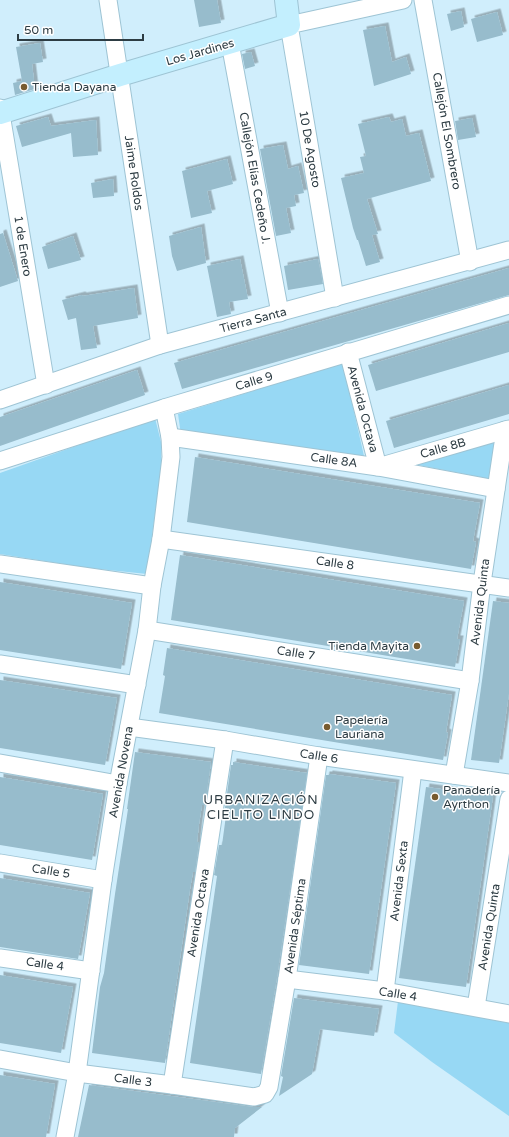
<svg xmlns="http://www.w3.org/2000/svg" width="509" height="1137" viewBox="0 0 509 1137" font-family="'Varela Round',sans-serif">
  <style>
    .green { fill: #97d8f4 }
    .building { fill: #97bccc; filter: url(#shadow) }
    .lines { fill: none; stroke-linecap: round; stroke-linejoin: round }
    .street-casing { stroke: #9ec4d4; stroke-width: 19 }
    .secondary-casing { stroke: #9ec4d4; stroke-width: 24 }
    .street { stroke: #fff; stroke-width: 17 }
    .secondary { stroke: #c3effe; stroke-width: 22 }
    .poi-dot { fill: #785b2f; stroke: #fff; stroke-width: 1.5 }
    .labels { text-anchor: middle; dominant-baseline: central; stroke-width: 3; stroke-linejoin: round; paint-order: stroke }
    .street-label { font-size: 12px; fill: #2d3c43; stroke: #fff }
    .poi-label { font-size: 12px; fill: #2d3c43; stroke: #fff; text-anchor: start }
    .neighbourhood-label { font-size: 13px; letter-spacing: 1px; fill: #2d3c43; stroke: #fff }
  </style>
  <defs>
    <filter id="shadow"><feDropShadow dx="3.5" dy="-3.5" stdDeviation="0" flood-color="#0004"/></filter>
  </defs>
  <rect width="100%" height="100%" fill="#d0eefc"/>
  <!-- green -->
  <g class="green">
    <path d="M343 363 364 456 181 435 178 414Z"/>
    <path d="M155 418 161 442V469L147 574 89 568 0 554V473Z"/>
    <path d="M495 442 490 479 413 464Z"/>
    <path d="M398 1001 509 1023V1116L432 1062 394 1033Z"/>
  </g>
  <!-- building -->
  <g class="building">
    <path d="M194 0H217L221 23 199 27Z"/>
    <path d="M461 11 464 27 451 31 447 14Z"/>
    <path d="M497 12 503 35 477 42 471 19Z"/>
    <path d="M385 26 392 62 406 57 411 74 374 86 363 30Z"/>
    <path d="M40 43 43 62 32 64 35 89 15 95 13 83 22 81 16 47Z"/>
    <path d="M251 52 255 66 245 69 242 54Z"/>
    <path d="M48 117 51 126 96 120 98 155 73 157 71 133 22 147 16 126Z"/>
    <path d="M389 117 391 122 402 119 406 136 419 133 431 181 367 199 378 234 372 235 380 262 366 266 358 240H357L353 228 341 178 364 173 360 157 366 156 358 124Z"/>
    <path d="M472 118 476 137 458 140 455 121Z"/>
    <path d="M283 145 288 169 298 166 304 193 294 195 296 206 286 208 291 233 276 236 260 149Z"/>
    <path d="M227 159 233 184 207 191 212 213 191 218 182 171Z"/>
    <path d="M113 179 114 196 93 198 91 183Z"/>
    <path d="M201 227 206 263 177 271 172 256 169 236Z"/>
    <path d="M3 233 18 281 0 287V234Z"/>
    <path d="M73 236 81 260 48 269 42 247Z"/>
    <path d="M240 259 248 299 229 302 231 314 217 317 207 266Z"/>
    <path d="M318 259 323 284 288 290 284 266Z"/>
    <path d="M509 268V295L182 389 174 363Z"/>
    <path d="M134 288 138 318 93 326 97 348 81 350 76 318 68 320 62 300 82 295 83 296Z"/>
    <path d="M509 323V352L376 391 368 365Z"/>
    <path d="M137 370 145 395 0 446V417Z"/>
    <path d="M509 385V414L394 448 386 421Z"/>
    <path d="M195 457 480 503 473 541 476 542 471 569 187 522Z"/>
    <path d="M180 555 464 601 457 639H460L455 667 171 620Z"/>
    <path d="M0 582 132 603 121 669 0 650Z"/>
    <path d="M493 601 509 603V693L499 763 471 760Z"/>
    <path d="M167 648 452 695 446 732 448 733 443 760 159 713 165 676 163 675Z"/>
    <path d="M0 680 117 698 105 765 0 748Z"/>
    <path d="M135 752 211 762 205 805H202L199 824 197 842H199L195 872H193L190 889 165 1063 92 1053 100 987 104 973 115 894 128 809H127Z"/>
    <path d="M233 762 307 773 277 977 261 1074 190 1063 217 876 214 875 219 845H222L227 808H225L231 765H233Z"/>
    <path d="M329 774 396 783 369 974 299 965 326 775H329Z"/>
    <path d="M0 777 103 794 92 860 0 845Z"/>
    <path d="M426 787 493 796 466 987 399 978Z"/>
    <path d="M0 878 90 893 78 959 0 947Z"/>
    <path d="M0 975 73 987 61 1053 0 1043Z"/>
    <path d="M294 998 379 1009 374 1036 320 1029 312 1074 279 1096 283 1077 281 1076Z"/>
    <path d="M0 1075 55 1084 46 1137H0Z"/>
    <path d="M89 1085 253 1107H262L235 1128 234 1137H78Z"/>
  </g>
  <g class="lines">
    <!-- street casing -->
    <g class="street-casing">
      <g id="street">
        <path d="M108 0 160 345"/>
        <path d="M423 0 470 262"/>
        <path d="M230 43 280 313"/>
        <path d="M0 108 46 385"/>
        <path d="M335 298 289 25 403 0"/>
        <path d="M348 352 378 467 509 429"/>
        <path d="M0 400 160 345 509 250"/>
        <path d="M170 437 378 467 496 489"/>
        <path d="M0 461 164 408 509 305"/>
        <path d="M161 539 509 588"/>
        <path d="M0 564 152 586"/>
        <path d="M147 630 470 681"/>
        <path d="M0 664 137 685"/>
        <path d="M129 727 225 740 319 756 509 783"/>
        <path d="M0 763 118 784"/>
        <path d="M454 775 470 681 482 583 505 430"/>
        <path d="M0 863 103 880"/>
        <path d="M0 958 91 971"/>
        <path d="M287 979 385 991 509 1014"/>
        <path d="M385 991 413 770"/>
        <path d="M476 1007 509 799"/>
        <path d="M0 1059 77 1073 172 1085 254 1097 265 1094 269 1087 287 979 319 756"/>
        <path d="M172 1085 225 740"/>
        <path d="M65 1137 77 1073 103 880 118 784 147 630 152 586 161 539 171 457 170 437 164 408"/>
      </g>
    </g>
    <!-- secondary casing -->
    <g class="secondary-casing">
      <path id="secondary" d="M0 113 120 75 289 25 286 0"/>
    </g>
    <!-- street -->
    <use href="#street" class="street"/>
    <!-- secondary -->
    <use href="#secondary" class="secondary"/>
  </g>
  <!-- markers -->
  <g class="poi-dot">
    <circle cx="24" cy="87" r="4"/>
    <circle cx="417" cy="646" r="4"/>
    <circle cx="327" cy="727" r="4"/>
    <circle cx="435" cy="797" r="4"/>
  </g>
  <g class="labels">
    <!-- street labels -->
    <g class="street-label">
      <text transform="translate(200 52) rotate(-16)">Los Jardines</text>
      <text transform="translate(447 131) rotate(80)">Callejón El Sombrero</text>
      <text transform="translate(310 149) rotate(80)">10 De Agosto</text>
      <text transform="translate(134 173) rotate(82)">Jaime Roldos</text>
      <text transform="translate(255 178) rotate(80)">Callejón Elías Cedeño J.</text>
      <text transform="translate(23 246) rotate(81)">1 de Enero</text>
      <text transform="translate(253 320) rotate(-15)">Tierra Santa</text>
      <text transform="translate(254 381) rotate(-17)">Calle 9</text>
      <text transform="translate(363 409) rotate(75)">Avenida Octava</text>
      <text transform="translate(443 448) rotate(-16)">Calle 8B</text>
      <text transform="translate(334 460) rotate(8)">Calle 8A</text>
      <text transform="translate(335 563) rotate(8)">Calle 8</text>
      <text transform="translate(480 602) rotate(-83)">Avenida Quinta</text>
      <text transform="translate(296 653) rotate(9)">Calle 7</text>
      <text transform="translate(319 756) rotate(9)">Calle 6</text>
      <text transform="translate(121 772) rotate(-80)">Avenida Novena</text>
      <text transform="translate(51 871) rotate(9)">Calle 5</text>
      <text transform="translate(399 881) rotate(-83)">Avenida Sexta</text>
      <text transform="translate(198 913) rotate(-81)">Avenida Octava</text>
      <text transform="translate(295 926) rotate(-82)">Avenida Séptima</text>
      <text transform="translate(489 927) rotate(-81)">Avenida Quinta</text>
      <text transform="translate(45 964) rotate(8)">Calle 4</text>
      <text transform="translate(398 994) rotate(9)">Calle 4</text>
      <text transform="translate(133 1080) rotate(7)">Calle 3</text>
    </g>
    <!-- poi labels -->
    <g class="poi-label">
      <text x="32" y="87">Tienda Dayana</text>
      <text x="409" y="646" text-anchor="end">Tienda Mayita</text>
      <text x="335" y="720">Papelería<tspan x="335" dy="14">Lauriana</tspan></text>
      <text x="443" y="790">Panadería<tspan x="443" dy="14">Ayrthon</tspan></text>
    </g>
    <!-- neighbourhood labels -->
    <g class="neighbourhood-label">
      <text x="261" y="800">URBANIZACIÓN<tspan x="261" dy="15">CIELITO LINDO</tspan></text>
    </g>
  </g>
  <!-- scale -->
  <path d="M18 34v6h125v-6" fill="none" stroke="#2d3c43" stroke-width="2"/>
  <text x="24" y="34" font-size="12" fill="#2d3c43" stroke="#ffffff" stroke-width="3" paint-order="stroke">50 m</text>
</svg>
